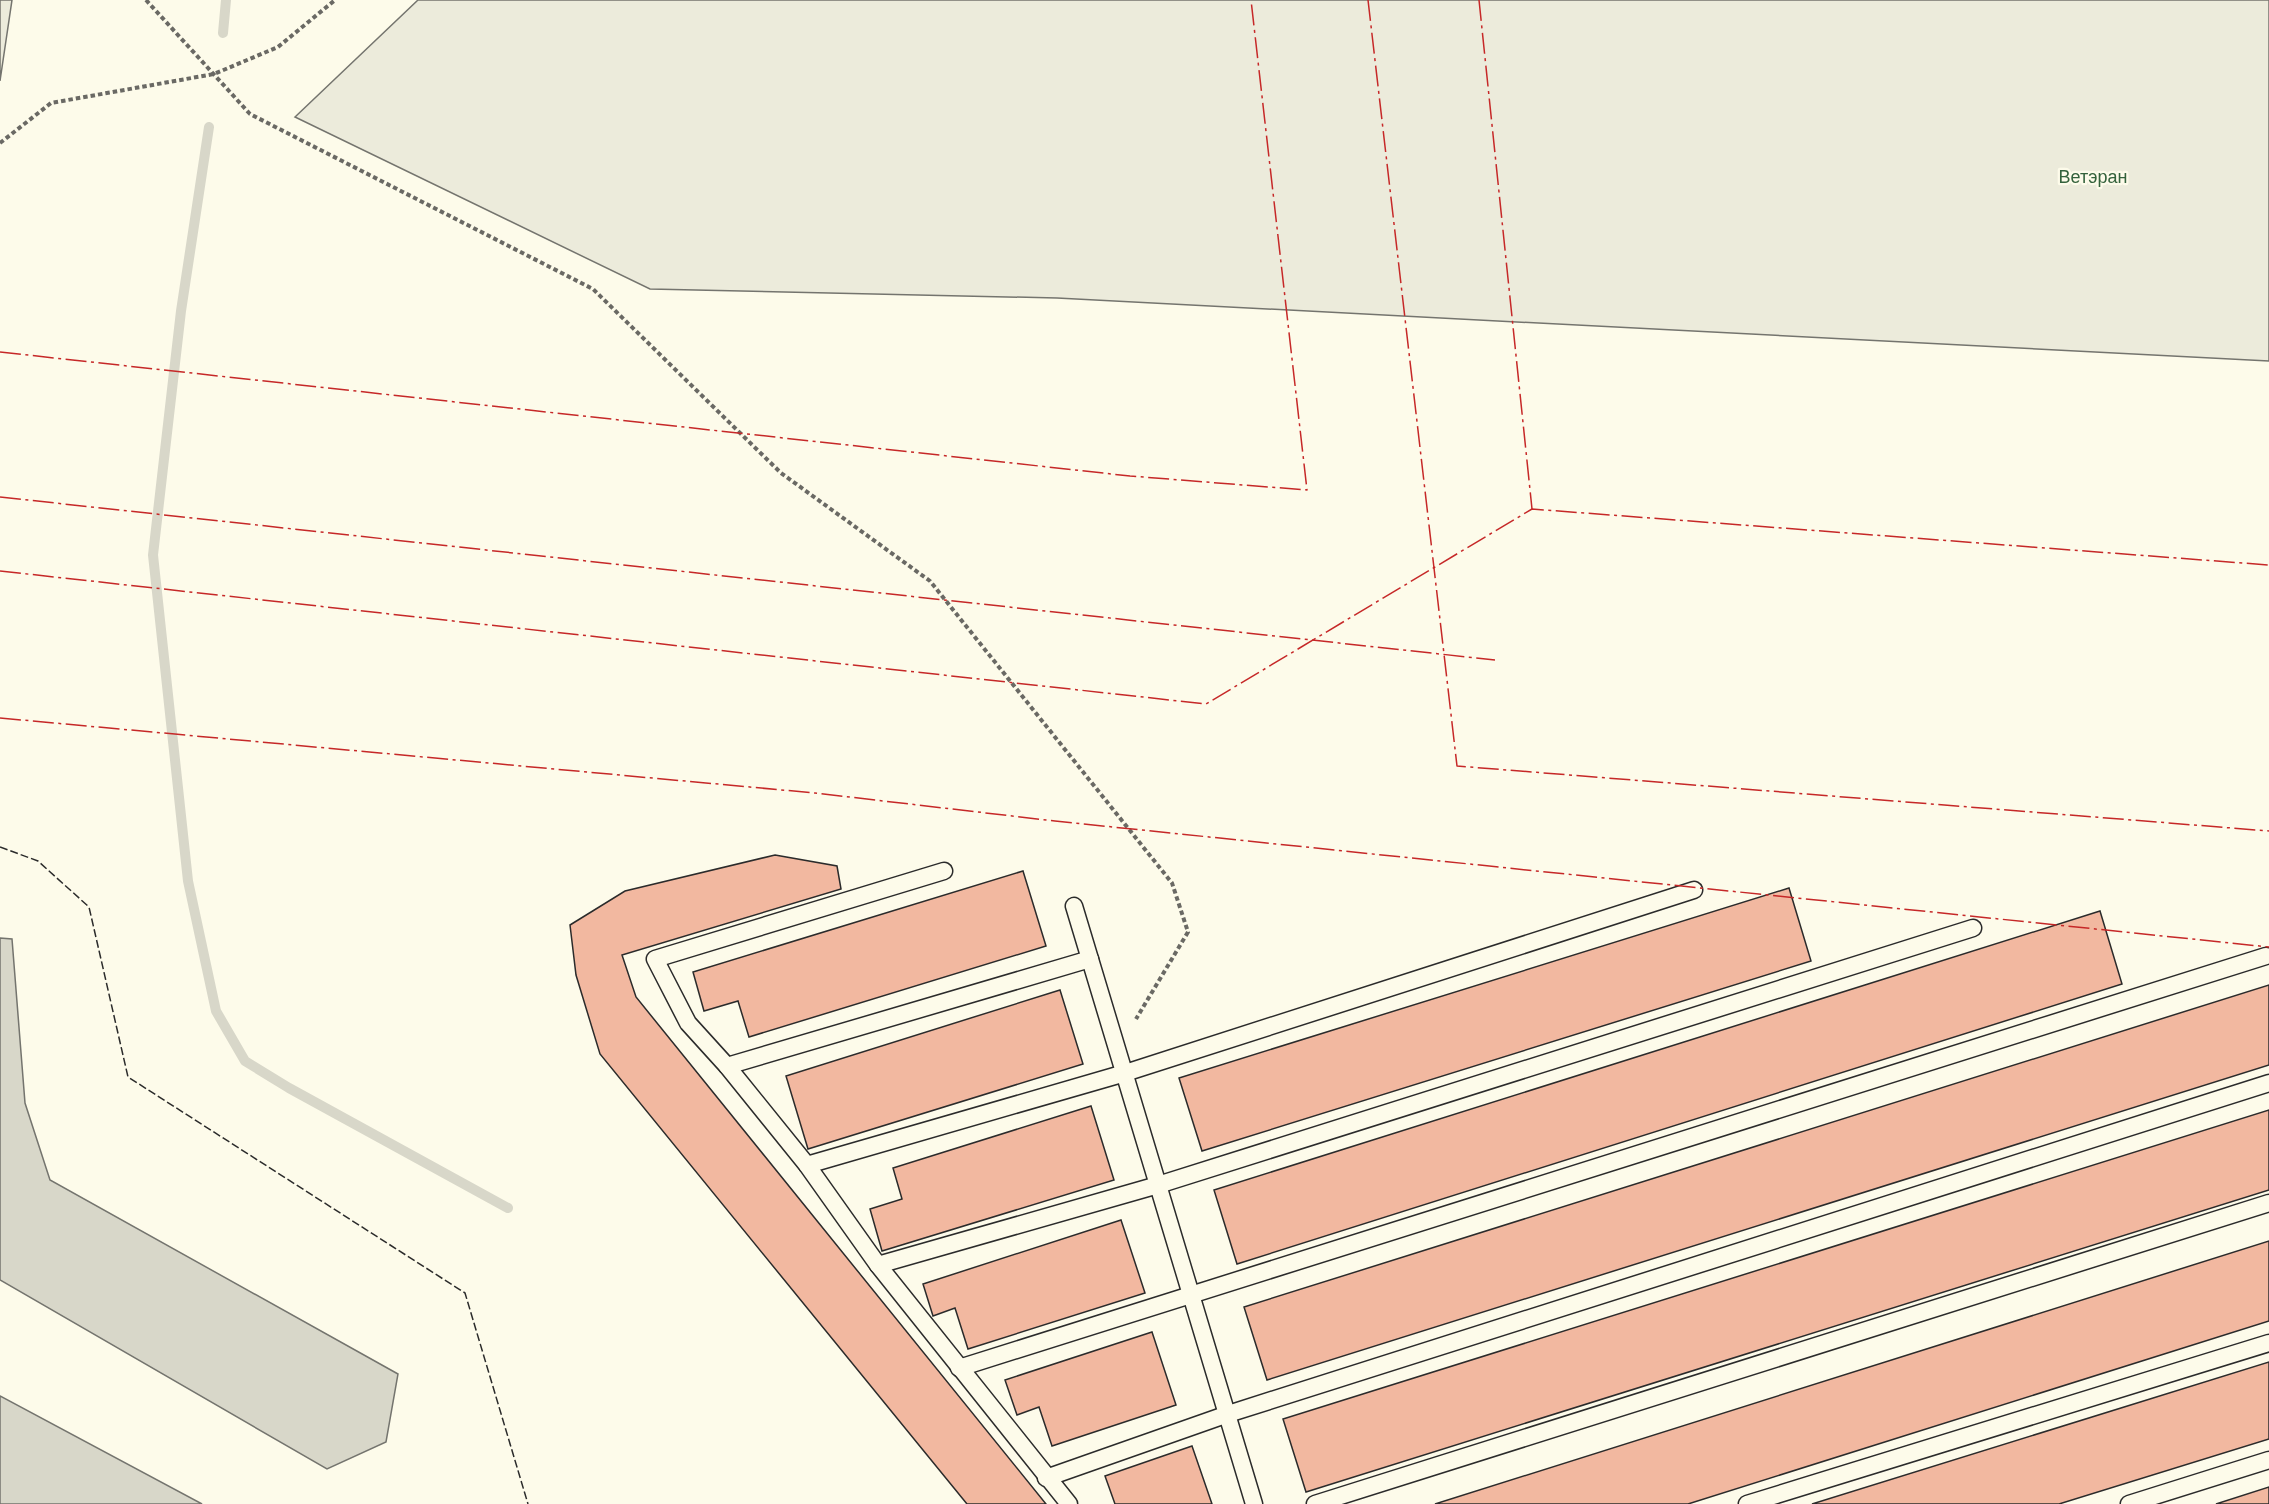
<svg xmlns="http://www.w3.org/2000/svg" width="2269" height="1504" viewBox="0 0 2269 1504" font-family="'Work Sans',sans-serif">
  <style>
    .green { fill: #ecebdb; stroke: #74746e; stroke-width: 1.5 }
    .water { fill: #d8d7c9; stroke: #74746e; stroke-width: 1.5 }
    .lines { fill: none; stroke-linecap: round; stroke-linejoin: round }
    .stream { stroke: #d8d7c9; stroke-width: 10 }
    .building { fill: #f2b8a0; stroke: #2b2b2b; stroke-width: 1.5 }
    .service-casing { stroke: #2b2b2b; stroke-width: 19 }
    .path { stroke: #6a6964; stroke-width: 4; stroke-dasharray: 4.5 3; stroke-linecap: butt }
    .service { stroke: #fdfbea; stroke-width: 16 }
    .fence { stroke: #2b2b2b; stroke-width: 1.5; stroke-dasharray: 8 3; stroke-linecap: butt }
    .power { stroke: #c62828; stroke-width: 1.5; stroke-dasharray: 21 4.5 3 4.5; stroke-linecap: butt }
    .labels { text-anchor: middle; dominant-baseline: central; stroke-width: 4.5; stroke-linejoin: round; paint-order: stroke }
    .park-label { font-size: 18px; fill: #34623c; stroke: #fdfbea }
  </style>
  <rect width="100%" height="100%" fill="#fdfbea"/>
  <!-- green -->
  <g class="green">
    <path d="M0 0H12L0 81Z"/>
    <path d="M418 0H2269V361L1057 298 650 289 295 117Z"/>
  </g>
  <!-- water -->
  <g class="water">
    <path d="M0 938 12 939 25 1103 50 1180 398 1374 386 1442 327 1469 0 1280Z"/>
    <path d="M0 1396 202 1504H0Z"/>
  </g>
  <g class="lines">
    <!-- stream -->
    <g class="stream">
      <path d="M223 33 226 0"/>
      <path d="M209 127 181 311 153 555 188 881 216 1011 245 1061 289 1088 508 1208"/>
    </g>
  </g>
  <!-- building -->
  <g class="building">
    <path d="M775 855 837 866 841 889 622 955 636 997 1046 1504H967L600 1054 576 975 570 925 625 891Z"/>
    <path d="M1023 871 1046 946 749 1037 738 1001 704 1011 693 972Z"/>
    <path d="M1789 888 1811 961 1202 1151 1179 1078Z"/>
    <path d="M2100 911 2122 984 1237 1264 1214 1190Z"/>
    <path d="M2269 985V1065L1267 1380 1244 1307Z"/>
    <path d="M1060 990 1083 1064 808 1149 786 1076Z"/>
    <path d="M1091 1106 1114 1180 882 1251 870 1209 902 1199 893 1168Z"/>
    <path d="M2269 1110V1190L1306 1492 1283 1419Z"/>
    <path d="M1121 1220 1145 1293 968 1349 955 1308 933 1316 923 1284Z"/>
    <path d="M2269 1241V1321L1688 1504H1435Z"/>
    <path d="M1152 1332 1176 1405 1052 1446 1039 1407 1017 1415 1005 1380Z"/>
    <path d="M2269 1362V1439L2059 1504H1812Z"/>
    <path d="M1192 1446 1212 1504H1115L1105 1476Z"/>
    <path d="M2269 1487V1504H2216Z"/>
  </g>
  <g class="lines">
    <!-- service casing -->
    <g class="service-casing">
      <g id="service">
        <path d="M944 871 655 959 688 1023 727 1066 807 1165 878 1265 1069 1504"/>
        <path d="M1074 906 1254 1504"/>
        <path d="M727 1066 1090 959"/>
        <path d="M807 1165 1125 1073 1694 890"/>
        <path d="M878 1265 1158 1185 1973 928"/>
        <path d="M959 1368 2266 956"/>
        <path d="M1046 1478 1228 1414 2269 1083"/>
        <path d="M1315 1504 2269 1203"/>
        <path d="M1747 1504 2269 1343"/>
        <path d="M2129 1504 2269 1460"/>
      </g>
    </g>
    <!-- path -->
    <g class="path">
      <path d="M146 0 250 114 593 289 781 473 930 581 1172 883 1188 932 1136 1019"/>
      <path d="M0 143 51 103 214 74 278 47 335 0"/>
    </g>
    <!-- service -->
    <use href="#service" class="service"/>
    <!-- fence -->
    <path class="fence" d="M0 847 38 861 89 907 128 1077 465 1293 528 1504"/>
    <!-- power -->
    <g class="power">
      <path d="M1368 0 1457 766 2269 831"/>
      <path d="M1479 0 1532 509"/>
      <path d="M0 352 1130 476 1307 490 1251 0"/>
      <path d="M0 497 1495 660"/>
      <path d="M0 571 1206 704 1532 509 2269 565"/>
      <path d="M0 718 815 793 1055 821 2269 947"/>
    </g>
  </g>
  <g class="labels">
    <!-- park labels -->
    <g class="park-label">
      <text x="2093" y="176">Ветэран</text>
    </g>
  </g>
</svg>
